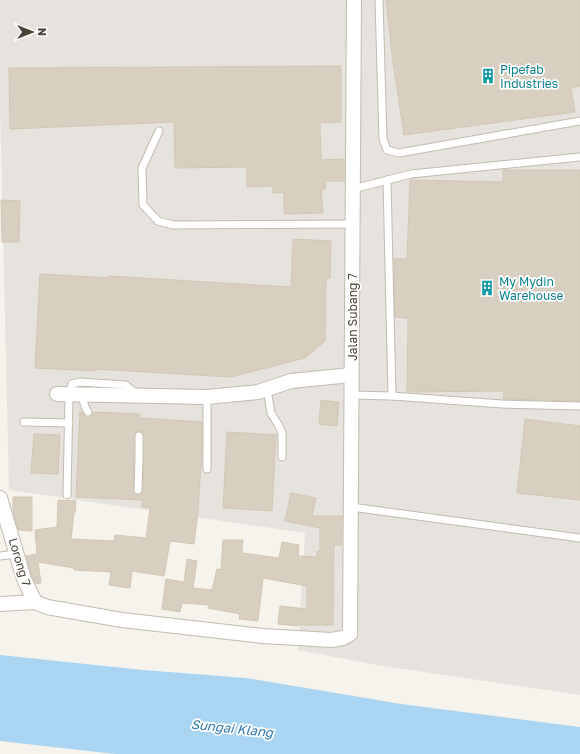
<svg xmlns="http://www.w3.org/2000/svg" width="580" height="754" viewBox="0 0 580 754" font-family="'Golos Text',sans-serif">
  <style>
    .industrial { fill: #e6e2dd }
    .water { fill: #a9d4f2 }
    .building { fill: #d8cfc1; stroke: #d3c7b4; fill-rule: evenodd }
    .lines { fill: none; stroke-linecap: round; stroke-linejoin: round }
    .lane-casing { stroke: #c2bbae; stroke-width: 9 }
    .street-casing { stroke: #c2bbae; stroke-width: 16 }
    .lane { stroke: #fff; stroke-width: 7 }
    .street { stroke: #fff; stroke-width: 14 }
    .labels { text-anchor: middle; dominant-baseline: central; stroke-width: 3.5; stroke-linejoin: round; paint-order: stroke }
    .culture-label { font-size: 12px; fill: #0d838f; stroke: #fff; text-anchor: start }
    .street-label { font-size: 12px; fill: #4b4439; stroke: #fff }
    .water-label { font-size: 13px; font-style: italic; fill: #2e7ab2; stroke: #fff }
  </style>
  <rect width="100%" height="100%" fill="#f6f3ec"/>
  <!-- industrial -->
  <path class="industrial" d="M0 0H580V695L377 665 298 650 305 533 9 490 0 105Z"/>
  <!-- water -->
  <path class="water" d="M0 655 143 670 246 678 401 704 580 727V754H115L0 741Z"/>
  <!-- building -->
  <g class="building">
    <path d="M386 0H580V86L571 88 575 112 404 135 393 62Z"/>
    <path d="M341 66V122L320 123 321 160 344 159V181H326L325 189 321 190 323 213 284 214V192L273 193V186L247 187V167L175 168 174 122 10 129 9 68Z"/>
    <path d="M503 170H580V401L503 399 504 391 407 392 408 318 395 317 394 259H407L410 180 503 182Z"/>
    <path d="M1 200 20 201 19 242H2Z"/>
    <path d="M293 239 331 241 330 278H326L325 341 305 358 231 377 95 369V371L35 368 40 274 109 278V276L291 287Z"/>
    <path d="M321 400 339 402 337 426 319 424Z"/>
    <path d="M80 411 88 417 91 416 93 412 140 414V418L202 422V449L198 512 194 544 170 541 164 576 132 571 130 588 109 585 111 572 74 570V568L38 562 41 583 36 584 32 576 26 556 37 554 35 530 57 527 58 500 76 501 75 513H74L71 539 114 541 115 535 146 538 150 508 142 507V500L76 497ZM139 431 143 433 144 436V458L143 490 142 493 138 495 135 494 133 490 134 436 136 432Z"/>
    <path d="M525 419 580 426V500L517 493Z"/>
    <path d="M227 432 276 435 272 511 223 508Z"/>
    <path d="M34 434 60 435 58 474 31 473Z"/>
    <path d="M291 493 316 498 312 516H342L341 545H334L333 625H297V626L278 624 280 606 307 609V586L263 578 258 621 239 619 240 614 208 608 209 605 182 603 180 612 162 609 166 579 184 582 187 559 197 561 193 588 212 590 217 569 221 570 223 540H243L242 553 279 558 282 542 299 545 298 556 317 557V551H320V528L285 521Z"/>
    <path d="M13 497H32V531L18 530 13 510Z"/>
  </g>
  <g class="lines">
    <!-- lane casing -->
    <g class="lane-casing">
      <g id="lane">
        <path d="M379 0 383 139 387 150 399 153 580 121"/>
        <path d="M159 131 142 168 143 205 158 221 173 225 352 224"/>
        <path d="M387 180 392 396"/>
        <path d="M353 189 411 174 580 157"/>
        <path d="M267 389 271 413 279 426 282 433V457"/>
        <path d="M82 395 85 407 88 412"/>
        <path d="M351 395 392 396 502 404 580 406"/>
        <path d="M207 397V469"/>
        <path d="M24 422 69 423"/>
        <path d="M138 490 139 458V436"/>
        <path d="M67 495 69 395 72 384 80 382 126 385 136 394"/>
        <path d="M351 507 580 538"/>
        <path d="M0 556 16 554"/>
      </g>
    </g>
    <!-- street casing -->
    <g class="street-casing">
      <g id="street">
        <path d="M57 394 207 397 258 392 291 381 351 375"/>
        <path d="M0 498 24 579 35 602"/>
        <path d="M0 604 35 602 47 607 122 620 263 636 331 640 343 638 350 634 354 0"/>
      </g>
    </g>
    <!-- lane -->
    <use href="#lane" class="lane"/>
    <!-- street -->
    <use href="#street" class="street"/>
  </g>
  <!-- icons -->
  <defs>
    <g id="building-bare" transform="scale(1.2)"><path d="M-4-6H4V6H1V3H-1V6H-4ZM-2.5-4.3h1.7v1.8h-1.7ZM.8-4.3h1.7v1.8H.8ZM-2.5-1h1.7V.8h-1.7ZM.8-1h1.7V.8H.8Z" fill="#0f9aa8" stroke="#fff" stroke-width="2.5" paint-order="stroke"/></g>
  </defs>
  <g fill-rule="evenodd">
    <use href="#building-bare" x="488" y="76"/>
    <use href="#building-bare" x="487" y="288"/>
  </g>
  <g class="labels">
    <!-- culture labels -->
    <g class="culture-label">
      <text x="500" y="69">Pipefab<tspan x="500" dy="14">Industries</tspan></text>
      <text x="499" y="281">My Mydin<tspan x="499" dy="14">Warehouse</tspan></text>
    </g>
    <!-- street labels -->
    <g class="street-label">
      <text transform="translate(352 317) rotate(-90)">Jalan Subang 7</text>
      <text transform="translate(20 562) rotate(73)">Lorong 7</text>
    </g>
    <!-- water labels -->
    <g class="water-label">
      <text transform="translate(232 728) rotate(6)">Sungai Klang</text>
    </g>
  </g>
  <!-- north arrow -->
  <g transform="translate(32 32) rotate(90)" stroke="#ffffff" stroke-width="3" paint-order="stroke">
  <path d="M0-3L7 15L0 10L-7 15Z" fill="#4b4439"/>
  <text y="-6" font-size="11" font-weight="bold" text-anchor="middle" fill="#4b4439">N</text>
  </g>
</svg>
